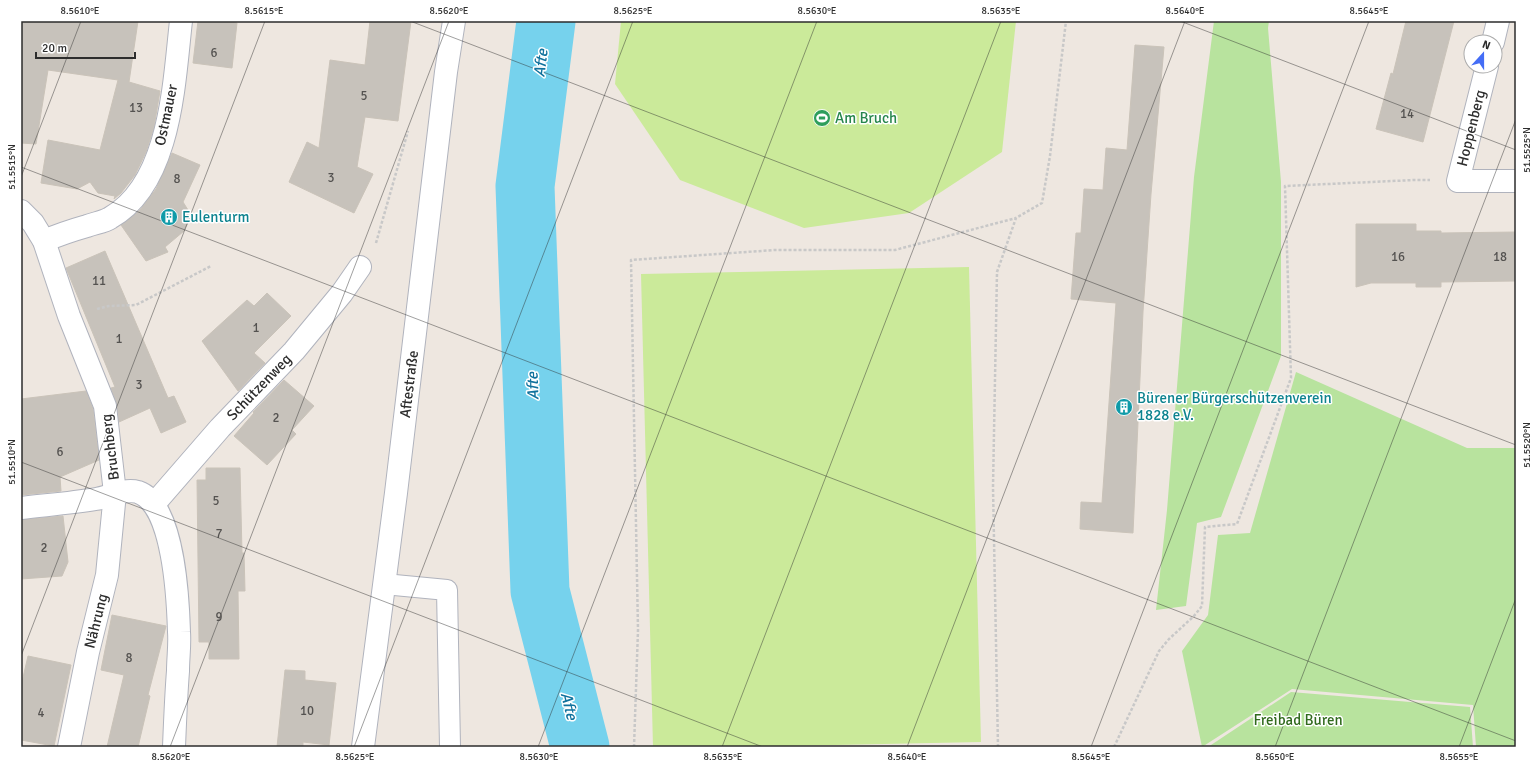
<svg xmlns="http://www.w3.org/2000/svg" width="1537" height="768" viewBox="0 0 1537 768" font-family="Signika,sans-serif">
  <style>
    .green { fill: #b8e39e }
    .pitch { fill: #cbea9a }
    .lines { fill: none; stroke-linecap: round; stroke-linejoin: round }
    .river { stroke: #76d2ed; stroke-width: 59 }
    .building { fill: #c7c2bb; stroke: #cac3b9 }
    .service-casing { stroke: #b0b3bd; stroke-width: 22 }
    .minor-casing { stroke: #b0b3bd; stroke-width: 24 }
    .secondary-casing { stroke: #b0b3bd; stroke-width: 24 }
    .path { stroke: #c8c8c8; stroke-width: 2.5; stroke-dasharray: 3 2; stroke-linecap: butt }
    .service { stroke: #fff; stroke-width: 20 }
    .minor { stroke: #fff; stroke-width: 22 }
    .secondary { stroke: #fff; stroke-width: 22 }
    .ticks { fill: none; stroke: #2d2d2d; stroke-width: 1; stroke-opacity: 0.45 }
    .labels { text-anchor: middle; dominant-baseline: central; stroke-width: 3; stroke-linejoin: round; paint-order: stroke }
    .number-label { font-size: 13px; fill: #545250 }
    .street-label { font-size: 15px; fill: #2d2d2d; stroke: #fff }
    .leisure-label { font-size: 15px; fill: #27864d; stroke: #fff; text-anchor: start }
    .culture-label { font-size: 15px; fill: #0d838f; stroke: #fff; text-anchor: start }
    .park-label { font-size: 15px; fill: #306a1d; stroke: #fff }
    .water-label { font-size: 16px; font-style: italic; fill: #10729d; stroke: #fff }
    .neatline { fill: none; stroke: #2d2d2d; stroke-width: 1.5 }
    .ticks-label { font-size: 10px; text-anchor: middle; fill: #2d2d2d }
  </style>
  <rect width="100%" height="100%" fill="#eee7e0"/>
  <!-- green -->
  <g class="green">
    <path d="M1214 21H1269L1268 28 1281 182V356L1221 517 1197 523 1186 606 1156 610 1167 510 1194 177Z"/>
    <path d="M1296 372 1467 448H1516V747H1476L1473 705 1292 689 1202 747 1182 651 1208 615 1218 535 1250 533Z"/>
    <path d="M1291 692 1470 707 1473 747H1208Z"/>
  </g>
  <!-- pitch -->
  <g class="pitch">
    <path d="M621 21H1016L1002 152 909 213 804 228 680 180 615 84Z"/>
    <path d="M969 267 981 742 743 747H653L641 274Z"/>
  </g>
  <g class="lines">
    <!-- river -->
    <path class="river" d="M546 21 525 186 540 591 580 747"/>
  </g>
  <!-- building -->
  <g class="building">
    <path d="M21 21H138L129 82 160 91 154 127 146 152 135 175 121 193 114 199 115 196 98 193 90 182 77 189 41 183 48 140 100 150 118 80 48 70 36 144 21 143Z"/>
    <path d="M198 21H222L237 23 232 68 193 63Z"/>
    <path d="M370 21H411L398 121 365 117 357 167 373 174 354 213 289 182 307 142 319 148 330 60 365 65Z"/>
    <path d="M1406 21H1454L1423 142 1376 129 1391 73 1393 74Z"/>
    <path d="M1135 45 1164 47 1151 194 1143 312 1133 533 1080 529 1081 502 1102 503 1116 303 1071 299 1076 233H1081L1084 189 1103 190 1106 148 1127 150Z"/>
    <path d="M172 153 200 165 183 202 188 210V223L184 231 165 247 168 252 146 261 121 225 140 210 156 189Z"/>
    <path d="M1356 224H1416V231H1441V233L1516 232V281L1441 282V287H1416V283H1371L1356 287Z"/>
    <path d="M105 251 168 398 174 396 186 422 161 433 150 408 119 422 117 404 111 388 115 387 66 268Z"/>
    <path d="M267 293 291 316 254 353 265 363 238 391 202 341 247 300 254 306Z"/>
    <path d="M284 380 314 406 292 430 296 434 267 465 234 436 254 413 253 412Z"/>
    <path d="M86 391 93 409 99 460 60 477 61 491 21 495V399Z"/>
    <path d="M206 468H240L242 553H244L245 591H238L239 659H209V642H199L197 480H206Z"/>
    <path d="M63 516 68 562 62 576 21 579V520Z"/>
    <path d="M112 615 166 626 148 695 150 696 138 747H107L124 675 101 670Z"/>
    <path d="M28 656 71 665 54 746 21 740V686Z"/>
    <path d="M285 670 305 671V680L336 683 329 745 303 742V747H277Z"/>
  </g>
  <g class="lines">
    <!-- service casing -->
    <g class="service-casing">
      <path id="service" d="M384 584 447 590 450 747"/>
    </g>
    <!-- minor casing -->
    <g class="minor-casing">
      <g id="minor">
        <path d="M1493 42 1498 21"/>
        <path d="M1487 66 1458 181H1516"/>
        <path d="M21 211 33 223 44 241 69 316 105 406 115 493 107 575 88 652 69 747"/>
        <path d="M44 241C58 235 73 230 87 226 95 223 104 222 110 218 171 184 174 82 181 21"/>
        <path d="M154 504 220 428 294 351 342 293 360 267"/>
        <path d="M21 508C46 505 71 503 96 499 109 497 124 488 138 492 174 504 178 599 179 632 180 645 178 658 178 671 176 696 175 722 174 747"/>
      </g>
    </g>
    <!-- secondary casing -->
    <g class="secondary-casing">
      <path id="secondary" d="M363 747 396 493 446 72 454 21"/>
    </g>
    <!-- path -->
    <g class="path">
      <path d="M376 243 408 131"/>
      <path d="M97 309 109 306 136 305 211 266"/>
      <path d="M634 747 638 630 631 260 775 250H895L1016 218"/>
      <path d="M998 747 993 487 997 272 1016 218 1042 203 1050 156 1066 21"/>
      <path d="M1114 747 1159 651 1169 639 1194 616 1202 606 1205 527 1237 524 1291 378 1285 186 1414 180H1430"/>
    </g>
    <!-- service -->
    <use href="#service" class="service"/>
    <!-- minor -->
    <use href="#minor" class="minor"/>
    <!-- secondary -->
    <use href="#secondary" class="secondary"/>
  </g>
  <!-- ticks -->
  <path class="ticks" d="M410 21 1516 445M1180 21 1516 150M21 167 1516 741M21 177 81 21M21 462 763 747M21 656 265 21M170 747 449 21M354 747 633 21M538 747 817 21M722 747 1001 21M907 747 1185 21M1091 747 1369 21M1275 747 1516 119M1459 747 1516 598"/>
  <!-- icons -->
  <defs>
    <g id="stadium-disc" transform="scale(0.9)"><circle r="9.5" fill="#2e9e5b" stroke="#fff"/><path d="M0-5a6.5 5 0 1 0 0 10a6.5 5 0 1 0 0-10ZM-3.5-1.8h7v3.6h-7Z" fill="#fff"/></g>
    <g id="building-disc" transform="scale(0.9)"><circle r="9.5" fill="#0f9aa8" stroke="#fff"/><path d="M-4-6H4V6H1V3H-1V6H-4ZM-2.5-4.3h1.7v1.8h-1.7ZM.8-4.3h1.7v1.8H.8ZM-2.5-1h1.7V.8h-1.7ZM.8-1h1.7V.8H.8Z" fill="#fff"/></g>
  </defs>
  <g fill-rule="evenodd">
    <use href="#stadium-disc" x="822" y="118"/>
    <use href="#building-disc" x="169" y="217"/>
    <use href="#building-disc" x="1124" y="407"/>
  </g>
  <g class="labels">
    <!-- number labels -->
    <g class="number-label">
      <text x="214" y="53">6</text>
      <text x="364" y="96">5</text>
      <text x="136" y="108">13</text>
      <text x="1407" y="114">14</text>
      <text x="331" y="178">3</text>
      <text x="177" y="179">8</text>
      <text x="1398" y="257">16</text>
      <text x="1500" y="257">18</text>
      <text x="99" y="281">11</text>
      <text x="256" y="328">1</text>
      <text x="119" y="339">1</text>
      <text x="139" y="385">3</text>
      <text x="276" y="418">2</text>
      <text x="60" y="452">6</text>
      <text x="216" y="501">5</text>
      <text x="219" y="534">7</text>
      <text x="44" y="548">2</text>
      <text x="219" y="617">9</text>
      <text x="129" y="658">8</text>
      <text x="307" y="711">10</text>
      <text x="41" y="713">4</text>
    </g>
    <!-- street labels -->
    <g class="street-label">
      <text transform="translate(166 115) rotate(-78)">Ostmauer</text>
      <text transform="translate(1471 128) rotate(-76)">Hoppenberg</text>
      <text transform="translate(409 384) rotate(-83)">Aftestraße</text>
      <text transform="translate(259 387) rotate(-46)">Schützenweg</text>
      <text transform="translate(110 447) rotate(-97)">Bruchberg</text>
      <text transform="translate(96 621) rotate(-76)">Nährung</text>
    </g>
    <!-- leisure labels -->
    <g class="leisure-label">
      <text x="835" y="118">Am Bruch</text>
    </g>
    <!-- culture labels -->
    <g class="culture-label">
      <text x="182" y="217">Eulenturm</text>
      <text x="1137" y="398">Bürener Bürgerschützenverein<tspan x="1137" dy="17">1828 e.V.</tspan></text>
    </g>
    <!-- park labels -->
    <g class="park-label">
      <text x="1298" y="720">Freibad Büren</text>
    </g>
    <!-- water labels -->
    <g class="water-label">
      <text transform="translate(541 63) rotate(-83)">Afte</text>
      <text transform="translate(533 386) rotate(-92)">Afte</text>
      <text transform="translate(569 706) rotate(76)">Afte</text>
    </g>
  </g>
  <!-- border -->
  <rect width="1537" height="768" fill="none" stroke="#ffffff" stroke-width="44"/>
  <!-- north arrow -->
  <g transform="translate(1483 54) rotate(21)"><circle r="19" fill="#ffffff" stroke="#ababab"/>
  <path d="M0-3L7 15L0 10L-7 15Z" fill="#446df6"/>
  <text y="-6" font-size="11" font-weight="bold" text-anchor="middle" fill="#2d2d2d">N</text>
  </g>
  <!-- scale -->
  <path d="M36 52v6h99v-6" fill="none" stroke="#2d2d2d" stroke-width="2"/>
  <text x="42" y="52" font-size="12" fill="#2d2d2d" stroke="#ffffff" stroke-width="3" paint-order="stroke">20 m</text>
  <rect x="22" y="22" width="1493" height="724" class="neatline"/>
  <g class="ticks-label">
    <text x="80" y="14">8.5610°E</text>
    <text x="264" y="14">8.5615°E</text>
    <text x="449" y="14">8.5620°E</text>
    <text x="633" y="14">8.5625°E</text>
    <text x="817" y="14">8.5630°E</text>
    <text x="1001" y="14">8.5635°E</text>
    <text x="1185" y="14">8.5640°E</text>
    <text x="1369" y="14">8.5645°E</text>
    <text transform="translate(1526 150) rotate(-90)" y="4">51.5525°N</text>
    <text transform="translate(11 167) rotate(-90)" y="4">51.5515°N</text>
    <text transform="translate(1526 445) rotate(-90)" y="4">51.5520°N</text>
    <text transform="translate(11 462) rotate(-90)" y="4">51.5510°N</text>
    <text x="171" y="760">8.5620°E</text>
    <text x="355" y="760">8.5625°E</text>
    <text x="539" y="760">8.5630°E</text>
    <text x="723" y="760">8.5635°E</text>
    <text x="907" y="760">8.5640°E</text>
    <text x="1091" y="760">8.5645°E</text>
    <text x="1275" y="760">8.5650°E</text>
    <text x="1459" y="760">8.5655°E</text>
  </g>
</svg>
